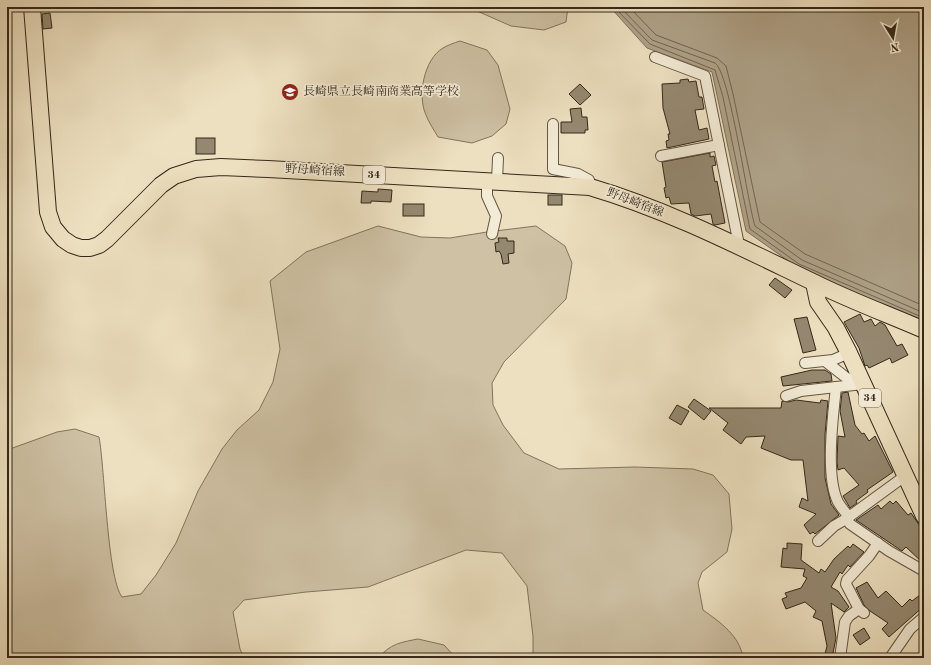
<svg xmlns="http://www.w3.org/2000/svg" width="931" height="665" viewBox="0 0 931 665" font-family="'Old Standard TT','Noto Serif JP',serif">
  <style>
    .green { fill: #cec1a4; stroke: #82745e }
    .water { fill: #aea187; stroke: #7e715b }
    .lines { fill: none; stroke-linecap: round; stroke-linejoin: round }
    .shore { stroke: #726450; stroke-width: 1 }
    .building { fill: #958870; stroke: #352819 }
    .minor-casing { stroke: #635643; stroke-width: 12 }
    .primary-casing { stroke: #352819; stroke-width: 18 }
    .minor { stroke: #f3ebd6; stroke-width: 10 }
    .primary { stroke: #ede0c0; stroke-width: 16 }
    .labels { text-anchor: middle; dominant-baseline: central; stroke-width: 3.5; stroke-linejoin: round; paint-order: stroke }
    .shield { fill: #f3ebd6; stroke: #6e6252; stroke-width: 1 }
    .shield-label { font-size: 11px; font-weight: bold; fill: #352819 }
    .poi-label { font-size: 12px; fill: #352819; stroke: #f3ebd6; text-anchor: start }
    .street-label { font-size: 12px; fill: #352819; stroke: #f3ebd6 }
  </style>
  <rect width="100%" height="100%" fill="#ede0c0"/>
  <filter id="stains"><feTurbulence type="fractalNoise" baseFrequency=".005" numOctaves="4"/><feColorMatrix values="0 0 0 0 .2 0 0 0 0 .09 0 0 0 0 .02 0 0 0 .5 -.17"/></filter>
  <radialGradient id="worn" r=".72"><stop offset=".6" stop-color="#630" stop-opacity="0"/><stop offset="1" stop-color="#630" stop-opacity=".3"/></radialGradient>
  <!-- green -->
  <g class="green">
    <path d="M468 7H568L566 22 544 30 511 26Z"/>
    <path d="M460 41 487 50 498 65 510 109 506 124 492 136 472 143 438 137C434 130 429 123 426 115 417 96 424 59 443 48 448 45 454 43 460 41Z"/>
    <path d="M378 226 421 237 450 238 487 232 536 226 565 246 572 263 566 299 504 362 492 383 493 405 503 425 524 453 559 469 635 467 693 469 713 475 729 494 732 529 727 552 702 572 698 583 703 610C720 622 740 636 743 658H533V636L527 586 502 553 466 550 368 587 306 592 244 600 233 612 240 649 244 658H7V450L57 432 75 429 99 437C105 469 107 577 122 597L141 594 156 575 176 543 198 491 222 449 237 430 259 410 273 382 280 349 270 281 306 252Z"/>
    <path d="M418 639 444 645 456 658H379C389 644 402 642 418 639Z"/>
  </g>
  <!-- water -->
  <path class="water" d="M610 7H924V323L797 267 746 231 712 72 647 48Z"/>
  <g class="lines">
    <!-- shore -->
    <g class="shore">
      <path d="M614 7 650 44 715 70 723 97 750 229 799 264 924 318"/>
      <path d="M620 7 652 40 715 63C730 73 747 201 755 226L802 260 924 313"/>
      <path d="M629 7 656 35 717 58 726 66 733 94 760 222 805 254 924 306"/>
    </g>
  </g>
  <!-- building -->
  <g class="building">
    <path d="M50 13 52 28 43 29 42 14Z"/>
    <path d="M688 79 689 82 696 81 699 97H702L704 109 695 110 699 130 707 128 709 139 667 148 666 141 669 140 668 134H670L663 108 662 84 680 83V80Z"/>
    <path d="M580 84 591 95 580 105 569 94Z"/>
    <path d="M581 108 582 117H587L588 130H585V133H561V122H572L570 109Z"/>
    <rect x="196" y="138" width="19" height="16"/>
    <path d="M710 153V157L714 156 716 165 712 166 715 182 717 181 725 223 715 225 713 224 711 214 695 216 691 214 689 203 671 204 669 197 666 198 664 188 666 187 662 162Z"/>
    <path d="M378 189 392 190 391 202 371 201V203H361L362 191 378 192Z"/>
    <rect x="548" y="195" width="14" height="10"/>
    <rect x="403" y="204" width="21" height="12"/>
    <path d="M498 238H507V241H514V253L508 254 509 263 503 264 501 254 499 251 496 252 495 243 499 242Z"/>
    <path d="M775 278 792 290 785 298 769 285Z"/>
    <path d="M860 314 864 322 871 319 875 326 880 322 885 325 897 346 902 344 908 355 892 363 890 358 869 368 867 365 865 366 859 348 844 322Z"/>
    <path d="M807 317 816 350 803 353 794 319Z"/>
    <path d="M812 370H825L831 374 832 381 783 386 781 377Z"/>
    <path d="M848 392 855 425 862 434 864 433 869 441 875 436 893 472 867 490 868 492 856 501 857 503 850 508 843 496 859 485 844 468 838 470 837 462 838 436 845 437 840 411 842 393Z"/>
    <path d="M694 399 711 411 704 420 688 407Z"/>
    <path d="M796 400 820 403 821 400 828 401 825 434V478L831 504 839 515 815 534 813 532 810 534 804 525 816 514 799 507 802 498 808 501 803 460H791L761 448 765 436 746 437 741 444 723 430 728 423 709 408H781L782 401 788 402Z"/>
    <path d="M677 405 689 411 681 425 669 418Z"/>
    <path d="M890 501 893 504 896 501 908 515 911 513 924 532V564L906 547 902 551 856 520 878 505 881 509Z"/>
    <path d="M787 543 802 544 801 560 819 573 821 569 825 572 834 559 848 546 850 548 853 544 864 552 850 567 848 565 842 574 840 572 831 587 838 591 849 607 844 612 831 603 836 638 832 658H824L827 646 822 621 813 617 816 611 805 602 786 609 782 599 787 597 785 593 801 588 807 578 803 576 805 569 781 567 783 548 787 549Z"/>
    <path d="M867 582 878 598 886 591 902 607 910 599 912 601 924 592V606L889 637 882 629 888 623 870 611 864 605 856 588Z"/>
    <path d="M864 628 870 638 860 645 853 635Z"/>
  </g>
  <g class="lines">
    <!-- minor casing -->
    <g class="minor-casing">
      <g id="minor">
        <path d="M655 57 705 76 739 245"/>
        <path d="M553 124V169L578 174 589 180 590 187"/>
        <path d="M661 156 719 145"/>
        <path d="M487 181V196L496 216 492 234"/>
        <path d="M497 181 498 158"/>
        <path d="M825 361 848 379 860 376"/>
        <path d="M805 363 833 360 849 353"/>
        <path d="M836 387C833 416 825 476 838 502 841 507 845 512 849 517"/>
        <path d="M786 396 801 391 863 384"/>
        <path d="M905 476 846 519 850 524 889 551 924 571"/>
        <path d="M818 541 834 526 846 519"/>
        <path d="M864 613 859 609 846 584 847 580 869 556 878 543"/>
        <path d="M840 658 845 622 849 616 859 609"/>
        <path d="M890 658 910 629 924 617"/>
      </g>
    </g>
    <!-- primary casing -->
    <g class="primary-casing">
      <g id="primary">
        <path d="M32 7 48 212 53 227 63 239 72 245 81 248H90L99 245 107 239 161 185 174 176 196 169 221 167 268 169 590 187C668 210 740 247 813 282 849 300 887 314 924 330"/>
        <path d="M814 283 818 302 836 328 849 353 924 516"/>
      </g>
    </g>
    <!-- minor -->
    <use href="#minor" class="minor"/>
    <!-- primary -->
    <use href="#primary" class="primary"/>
  </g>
  <!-- icons -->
  <defs>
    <g id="school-disc" transform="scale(0.9)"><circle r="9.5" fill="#8f2418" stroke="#f3ebd6"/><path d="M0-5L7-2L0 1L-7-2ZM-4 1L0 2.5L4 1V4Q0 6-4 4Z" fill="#fff"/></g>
  </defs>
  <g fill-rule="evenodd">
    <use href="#school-disc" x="290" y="92"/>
  </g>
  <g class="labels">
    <!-- shield labels -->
    <g class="shield">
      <rect x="363" y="166" width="22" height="18" rx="3"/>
      <rect x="859" y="389" width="22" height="18" rx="3"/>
    </g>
    <g class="shield-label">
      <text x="374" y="175">34</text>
      <text x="870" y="398">34</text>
    </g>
    <!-- poi labels -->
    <g class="poi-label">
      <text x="303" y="92">長崎県立長崎南商業高等学校</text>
    </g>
    <!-- street labels -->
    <g class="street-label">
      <text transform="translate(315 171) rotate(3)">野母崎宿線</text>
      <text transform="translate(635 203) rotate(21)">野母崎宿線</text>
    </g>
  </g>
  <!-- margin -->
  <rect width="931" height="665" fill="none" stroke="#ede0c0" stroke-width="24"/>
  <rect x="8" y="8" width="915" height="649" fill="none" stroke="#352819" stroke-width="2"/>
  <rect x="12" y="12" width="907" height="641" fill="none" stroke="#352819"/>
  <!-- north arrow -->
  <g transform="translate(893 38) rotate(169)" stroke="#f3ebd6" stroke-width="3" paint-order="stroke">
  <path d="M0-3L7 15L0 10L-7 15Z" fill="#352819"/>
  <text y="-6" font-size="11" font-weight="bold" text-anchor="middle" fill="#352819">N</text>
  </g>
  <rect width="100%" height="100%" filter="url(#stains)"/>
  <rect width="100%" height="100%" fill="url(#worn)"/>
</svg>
